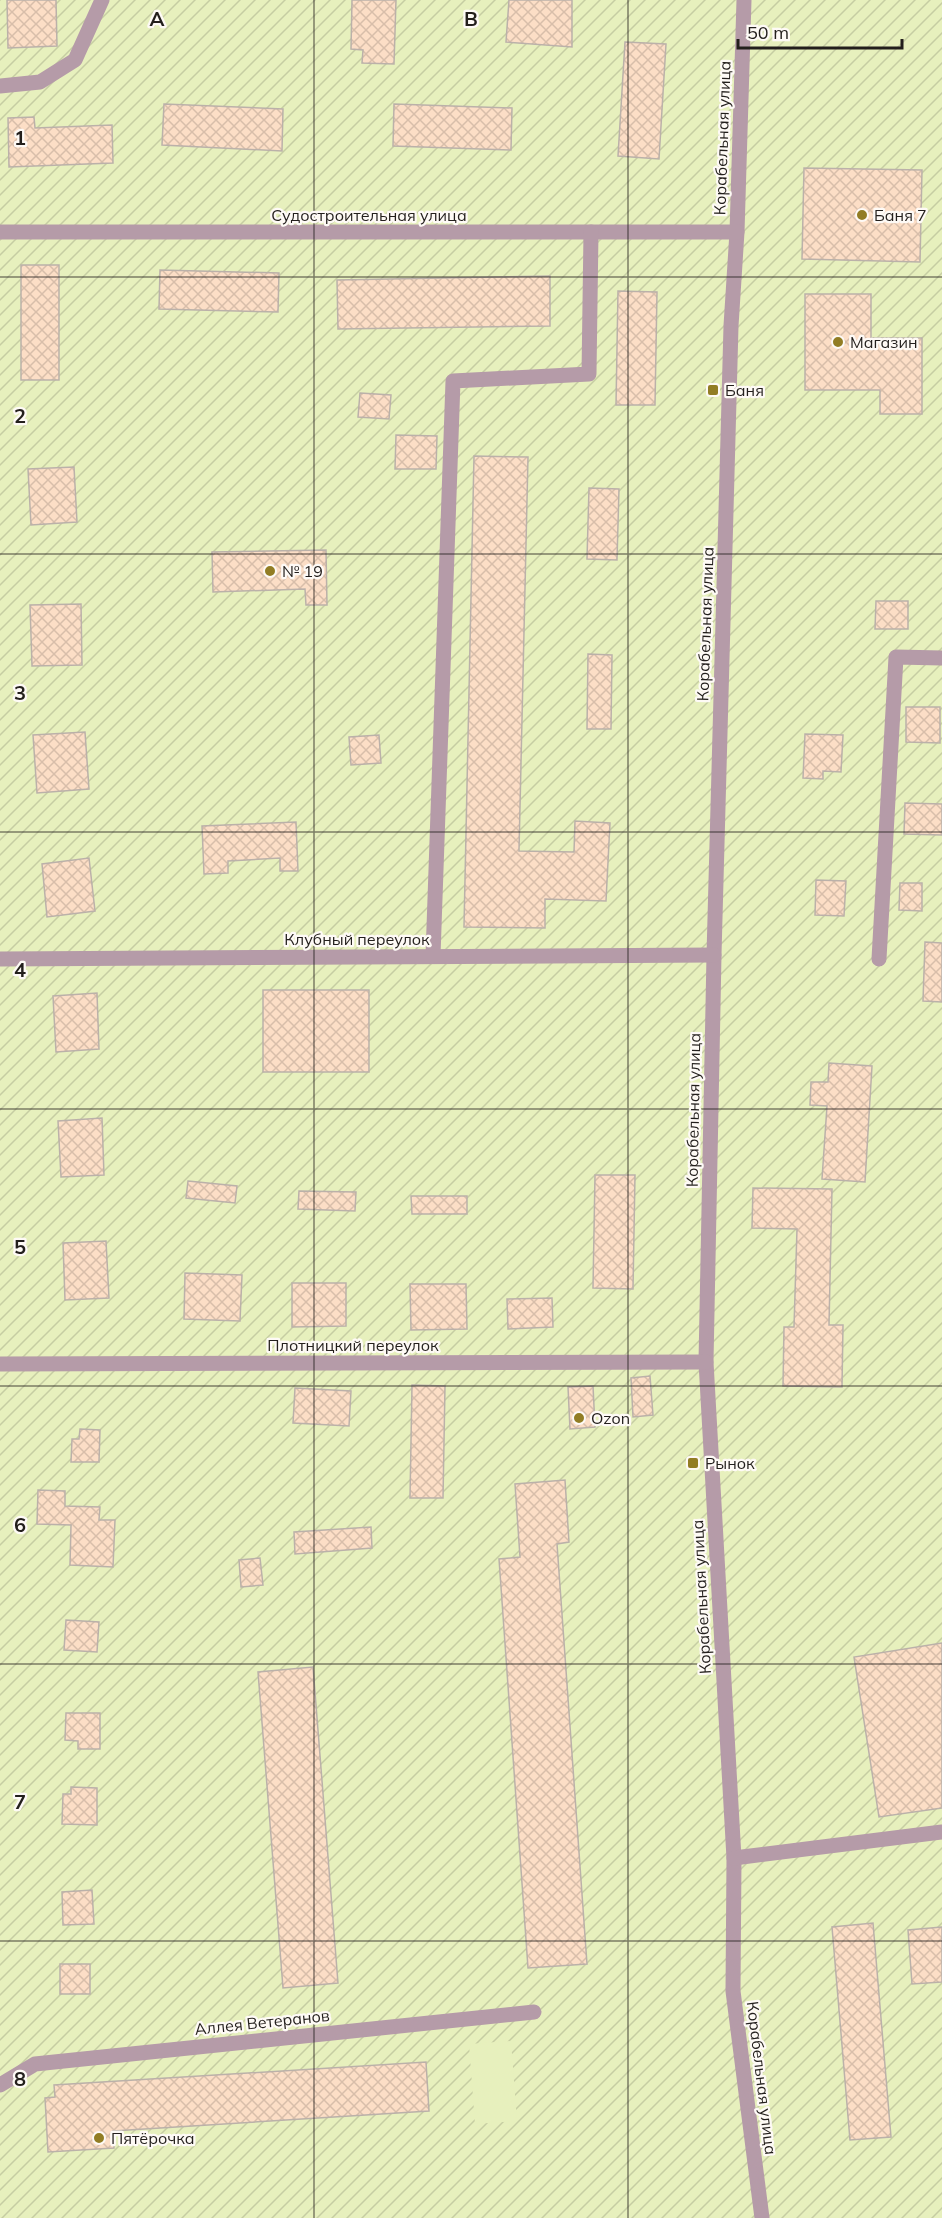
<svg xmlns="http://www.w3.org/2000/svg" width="942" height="2218" viewBox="0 0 942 2218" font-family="Mulish,sans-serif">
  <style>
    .garden { fill: url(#garden-furrows) }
    .pitch { fill: #e7f0bd }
    .building { fill: url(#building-cross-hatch); stroke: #bbb1a9; stroke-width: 1.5 }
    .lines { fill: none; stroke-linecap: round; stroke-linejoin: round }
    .minor { stroke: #b59ba8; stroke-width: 15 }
    .grid { fill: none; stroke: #231f1c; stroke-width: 1.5; stroke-opacity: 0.55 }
    .poi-dot { fill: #927d24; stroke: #fefaf6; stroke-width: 2 }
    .labels { text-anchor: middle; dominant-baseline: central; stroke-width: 4.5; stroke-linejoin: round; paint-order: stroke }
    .street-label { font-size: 16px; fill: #231f1c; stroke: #fefaf6 }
    .poi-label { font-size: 16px; fill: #231f1c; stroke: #fefaf6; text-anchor: start }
    .grid-label { font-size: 20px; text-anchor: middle; font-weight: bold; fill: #231f1c; stroke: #fefaf6; stroke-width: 4.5; stroke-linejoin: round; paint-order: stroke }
  </style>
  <defs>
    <pattern id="garden-furrows" width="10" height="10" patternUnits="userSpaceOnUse" patternTransform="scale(1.5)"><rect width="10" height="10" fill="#e7f0bd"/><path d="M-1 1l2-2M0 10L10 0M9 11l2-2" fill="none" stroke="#c6cda2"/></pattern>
    <pattern id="building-cross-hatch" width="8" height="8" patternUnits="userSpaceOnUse" patternTransform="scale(1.5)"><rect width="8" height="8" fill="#fcdec6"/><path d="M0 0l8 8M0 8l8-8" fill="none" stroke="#d8beaa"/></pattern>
  </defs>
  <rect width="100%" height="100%" fill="#fefaf6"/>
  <!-- garden -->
  <rect class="garden" x="0" y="0" width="942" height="2218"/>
  <!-- pitch -->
  <path class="pitch" d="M511 2041 517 2121 475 2124 469 2044Z"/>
  <!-- building -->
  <g class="building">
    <path d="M7 0H56L57 46 8 48Z"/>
    <path d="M352 0H396L394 64 362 63 363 50 351 49Z"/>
    <path d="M509 0H572V47L506 42Z"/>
    <path d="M625 42 666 44 659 159 618 156Z"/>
    <path d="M164 104 283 109 282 151 162 145Z"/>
    <path d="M394 104 512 108 511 150 393 146Z"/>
    <path d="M34 117 35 128 112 125 113 163 9 167 8 118Z"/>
    <path d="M804 168 922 170 920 262 802 259Z"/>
    <rect x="21" y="265" width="38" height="115"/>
    <path d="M160 270 279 273 278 312 159 309Z"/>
    <path d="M550 276V326L338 329 337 280Z"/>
    <path d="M618 291 657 292 655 405H616Z"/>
    <path d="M805 294H871V338H922V414H880V390H805Z"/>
    <path d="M360 393 391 395 389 419 358 417Z"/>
    <path d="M396 435 437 436 436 469H395Z"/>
    <path d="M474 456 528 457 519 851 574 852 575 821 610 823 606 901 545 899V928L464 927Z"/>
    <path d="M74 467 77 522 31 525 28 469Z"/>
    <path d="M589 488 619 489 617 560 587 559Z"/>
    <path d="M326 550 327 605H306L305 589 213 592 212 552Z"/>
    <path d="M876 601H908V629H875Z"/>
    <path d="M81 604 82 665 32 666 30 605Z"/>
    <path d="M588 654 612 655 611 729H587Z"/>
    <path d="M906 707H940V743L906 742Z"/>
    <path d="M85 732 89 789 37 793 33 735Z"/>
    <path d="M805 734 843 735 841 772 823 771V779L803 778Z"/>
    <path d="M379 735 381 763 351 765 349 737Z"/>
    <path d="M905 803 942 804V835L904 834Z"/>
    <path d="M296 822 298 871H280V858L228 861V873L204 874 202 826Z"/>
    <path d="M89 858 95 911 47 917 42 864Z"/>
    <path d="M816 880 846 881 844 916 815 915Z"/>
    <path d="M900 883H922V911L899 910Z"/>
    <path d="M925 942 942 943V1002L923 1001Z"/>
    <rect x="263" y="990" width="106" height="82"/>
    <path d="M97 993 99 1049 56 1052 53 996Z"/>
    <path d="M829 1063 872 1066 865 1182 822 1179 827 1106 810 1105 811 1082H828Z"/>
    <path d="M102 1118 104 1175 61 1177 58 1121Z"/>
    <path d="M595 1175H635L633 1289 593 1288Z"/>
    <path d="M188 1181 237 1186 235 1203 186 1198Z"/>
    <path d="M753 1188 832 1189 829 1325H843L842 1387 783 1386 784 1327H794L797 1229 752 1228Z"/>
    <path d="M299 1191 356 1192 355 1211 298 1209Z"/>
    <path d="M411 1196H467V1214H412Z"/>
    <path d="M106 1241 109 1298 65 1300 63 1243Z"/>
    <path d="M185 1273 242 1275 240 1321 184 1319Z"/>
    <path d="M292 1283H346V1326L292 1327Z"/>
    <path d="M410 1284H466L467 1329 411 1330Z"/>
    <path d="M552 1298 553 1327 508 1329 507 1299Z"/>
    <path d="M650 1376 653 1415 633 1417 631 1378Z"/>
    <path d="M412 1385 445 1386 443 1498H410Z"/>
    <path d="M593 1386 595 1427 570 1429 568 1387Z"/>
    <path d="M295 1388 351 1391 349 1426 293 1423Z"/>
    <path d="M80 1429 100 1430 99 1462H71L72 1439H79Z"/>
    <path d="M565 1480 569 1542 557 1544 587 1964 528 1968 499 1559 520 1557 515 1484Z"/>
    <path d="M38 1490 65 1491V1506L100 1507 99 1520H115L113 1567 70 1565 71 1525 37 1524Z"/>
    <path d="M371 1527 372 1548 295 1554 294 1532Z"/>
    <path d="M260 1558 263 1585 241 1587 239 1560Z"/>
    <path d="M66 1620 99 1622 97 1652 64 1650Z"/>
    <path d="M942 1643V1808L879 1817 854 1657Z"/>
    <path d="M313 1667 338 1983 283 1988 258 1672Z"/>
    <path d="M66 1713H100V1749H78V1741L65 1740Z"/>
    <path d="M71 1787 97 1788V1825L62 1824 63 1794H71Z"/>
    <path d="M92 1890 94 1924 63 1925 62 1892Z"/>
    <path d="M873 1923 891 2137 850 2140 832 1927Z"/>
    <path d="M942 1927V1982L912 1984 908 1930Z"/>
    <rect x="60" y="1964" width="30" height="30"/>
    <path d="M426 2062 429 2111 113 2131 114 2148 48 2152 45 2098 55 2097 54 2085Z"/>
  </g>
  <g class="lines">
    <!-- minor -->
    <g class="minor">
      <path d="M744 0 737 232 731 326 714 955 706 1362 734 1858 733 1991 762 2218"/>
      <path d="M0 86 40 82 75 60 102 0"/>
      <path d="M0 232H737"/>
      <path d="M433 956 453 381 589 374 591 232"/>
      <path d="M0 959 714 955"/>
      <path d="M879 959 896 657 942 658"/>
      <path d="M0 1364 706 1362"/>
      <path d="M734 1858 942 1832"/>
      <path d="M0 2085 35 2064 534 2012"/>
    </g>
  </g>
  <!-- grid -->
  <path class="grid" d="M314 0V2218M628 0V2218M0 277H942M0 554H942M0 832H942M0 1109H942M0 1386H942M0 1664H942M0 1941H942"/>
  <!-- markers -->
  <g class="poi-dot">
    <circle cx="862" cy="215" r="6"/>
    <circle cx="838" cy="342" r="6"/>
    <rect x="707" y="384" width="12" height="12" rx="3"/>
    <circle cx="270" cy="571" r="6"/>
    <circle cx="579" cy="1418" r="6"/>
    <rect x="687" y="1457" width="12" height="12" rx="3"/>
    <circle cx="99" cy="2138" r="6"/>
  </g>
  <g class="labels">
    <!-- street labels -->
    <g class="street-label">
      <text transform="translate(722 138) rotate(-88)">Корабельная улица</text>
      <text x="369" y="215">Судостроительная улица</text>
      <text transform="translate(705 624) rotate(-88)">Корабельная улица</text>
      <text x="357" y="939">Клубный переулок</text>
      <text transform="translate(693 1110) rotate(-89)">Корабельная улица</text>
      <text x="353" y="1345">Плотницкий переулок</text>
      <text transform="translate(701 1597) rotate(-93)">Корабельная улица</text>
      <text transform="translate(262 2022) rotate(-6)">Аллея Ветеранов</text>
      <text transform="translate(762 2078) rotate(83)">Корабельная улица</text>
    </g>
    <!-- poi labels -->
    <g class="poi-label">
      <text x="874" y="215">Баня 7</text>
      <text x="850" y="342">Магазин</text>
      <text x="725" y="390">Баня</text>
      <text x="282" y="571">№ 19</text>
      <text x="591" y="1418">Ozon</text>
      <text x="705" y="1463">Рынок</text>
      <text x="111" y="2138">Пятёрочка</text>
    </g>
  </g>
  <g class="grid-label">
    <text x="157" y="26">A</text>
    <text x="471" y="26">B</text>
    <text x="20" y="145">1</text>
    <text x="20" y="423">2</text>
    <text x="20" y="700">3</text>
    <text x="20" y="977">4</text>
    <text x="20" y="1254">5</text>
    <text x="20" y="1532">6</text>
    <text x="20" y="1809">7</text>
    <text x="20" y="2086">8</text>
  </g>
  <!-- scale -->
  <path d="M738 39v9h164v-9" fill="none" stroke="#231f1c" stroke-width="3"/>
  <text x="747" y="39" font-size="18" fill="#231f1c" stroke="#fefaf6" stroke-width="4.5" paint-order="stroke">50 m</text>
</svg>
